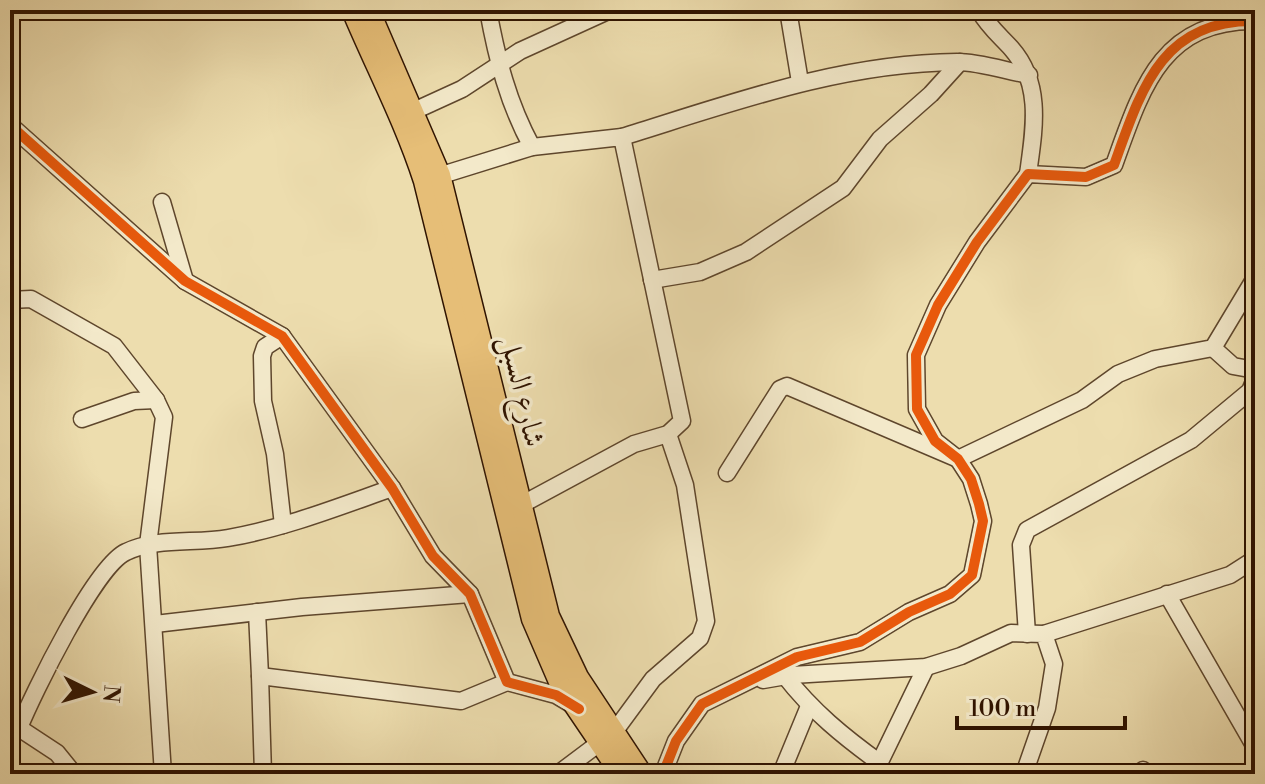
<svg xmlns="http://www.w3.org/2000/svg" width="1265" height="784" viewBox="0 0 1265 784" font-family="'Libre Bodoni',Amiri,serif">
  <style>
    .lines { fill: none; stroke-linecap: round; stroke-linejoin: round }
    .minor-casing { stroke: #5e462c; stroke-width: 19 }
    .major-casing { stroke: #2f1300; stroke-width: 23 }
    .minor { stroke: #f3e9ca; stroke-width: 16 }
    .major { stroke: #e6be77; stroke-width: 20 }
    .cycleway-casing { stroke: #f3e9ca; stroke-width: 15 }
    .cycleway { stroke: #e8590c; stroke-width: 10 }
    .labels { text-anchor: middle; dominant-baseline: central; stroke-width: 7; stroke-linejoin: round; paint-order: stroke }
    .street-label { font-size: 30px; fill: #2f1300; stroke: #f3e9ca }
  </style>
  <rect width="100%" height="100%" fill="#edddae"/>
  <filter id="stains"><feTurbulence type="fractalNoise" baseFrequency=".0025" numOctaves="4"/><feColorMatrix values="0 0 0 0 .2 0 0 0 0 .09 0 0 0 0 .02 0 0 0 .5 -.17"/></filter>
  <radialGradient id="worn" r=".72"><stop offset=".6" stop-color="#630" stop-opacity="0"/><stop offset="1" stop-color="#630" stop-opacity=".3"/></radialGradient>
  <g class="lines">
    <!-- minor casing -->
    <g class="minor-casing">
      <g id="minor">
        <path d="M488 10C497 59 508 103 532 147"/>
        <path d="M788 10 800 82"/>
        <path d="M979 10C988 26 999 35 1011 48 1043 84 1034 130 1028 174"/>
        <path d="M403 116 462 89 520 51 610 10"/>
        <path d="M10 125 185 281 282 336 392 488 433 556 470 594 507 682 556 695 571 704"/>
        <path d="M622 137C732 103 840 63 957 62 980 62 1006 71 1029 75"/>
        <path d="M429 179 532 147 622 137 682 421 668 434 634 444 519 506"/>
        <path d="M162 202 185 281"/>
        <path d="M652 280 700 272 746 252 843 188 880 139 931 94 960 62"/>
        <path d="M10 300 31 299 114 346 156 400 164 417 148 545 163 774"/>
        <path d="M282 336 265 347 262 356 263 401 275 454 283 525"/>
        <path d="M1213 348 1233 366 1255 370"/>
        <path d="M82 419 134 401 156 400"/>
        <path d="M727 473 780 389 787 386 958 459 1082 400 1118 374 1155 359 1213 348 1255 278"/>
        <path d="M1167 594 1255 747"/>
        <path d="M257 612 260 676"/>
        <path d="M155 624 302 607 470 594"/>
        <path d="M1027 634 1021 545 1027 530 1191 440 1250 391 1255 379"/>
        <path d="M1044 634 1230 575 1255 559"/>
        <path d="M785 676C812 711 844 737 880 763"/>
        <path d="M763 680 792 675 926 667 961 656 1011 633 1044 634 1054 664 1047 708 1024 774"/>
        <path d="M19 728 57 753 74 774"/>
        <path d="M10 729 19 728C33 694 95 566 126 552 157 537 195 544 228 538 285 528 338 507 392 488"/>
        <path d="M1143 770V774"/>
        <path d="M263 774 260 676 461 701 507 682"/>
        <path d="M558 774 614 732 653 679 700 638 706 621 685 485 668 434"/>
        <path d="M663 774 676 741 702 704 797 657 860 642 909 612 950 594 972 575 983 521 979 504 971 479 958 459 935 441 917 409 916 355 938 305 977 242 1028 174 1086 177 1114 165C1141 90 1161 20 1255 21"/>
        <path d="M781 774 809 706"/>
        <path d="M874 774 926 667"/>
      </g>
    </g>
    <!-- major casing -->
    <g class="major-casing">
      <g id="major">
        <path d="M352 10C376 67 405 122 424 181L532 619 560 684 621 774"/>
        <path d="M369 10 440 175 549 616 578 677 642 774"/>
      </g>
    </g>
    <!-- minor -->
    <use href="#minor" class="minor"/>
    <!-- major -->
    <use href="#major" class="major"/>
    <!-- cycleway casing -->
    <g class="cycleway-casing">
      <g id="cycleway">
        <path d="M10 125 185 281 282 336 392 488 433 556 470 594 507 682 556 695 579 709"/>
        <path d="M663 774 676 741 702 704 797 657 860 642 909 612 950 594 972 575 983 521 979 504 971 479 958 459 935 441 917 409 916 355 938 305 977 242 1028 174 1086 177 1114 165C1141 90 1161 20 1255 21"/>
      </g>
    </g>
    <!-- cycleway -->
    <use href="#cycleway" class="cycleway"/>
  </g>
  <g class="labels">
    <!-- street labels -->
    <g class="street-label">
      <text transform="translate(522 391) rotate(77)">شارع السبل</text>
    </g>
  </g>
  <!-- margin -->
  <rect width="1265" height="784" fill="none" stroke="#edddae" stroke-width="40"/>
  <rect x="12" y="12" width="1241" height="760" fill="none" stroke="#2f1300" stroke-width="4"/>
  <rect x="20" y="20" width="1225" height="744" fill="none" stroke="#2f1300" stroke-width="2"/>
  <!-- north arrow -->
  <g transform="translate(92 692) rotate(95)" stroke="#f3e9ca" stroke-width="6" paint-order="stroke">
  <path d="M0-6L14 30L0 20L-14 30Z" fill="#2f1300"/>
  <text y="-12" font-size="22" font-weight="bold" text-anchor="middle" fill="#2f1300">N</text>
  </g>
  <!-- scale -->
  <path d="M957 716v12h168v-12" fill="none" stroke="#2f1300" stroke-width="4"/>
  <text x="969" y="716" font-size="24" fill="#2f1300" stroke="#f3e9ca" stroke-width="6" paint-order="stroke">100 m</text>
  <rect width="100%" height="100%" filter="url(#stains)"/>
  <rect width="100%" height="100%" fill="url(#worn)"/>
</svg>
